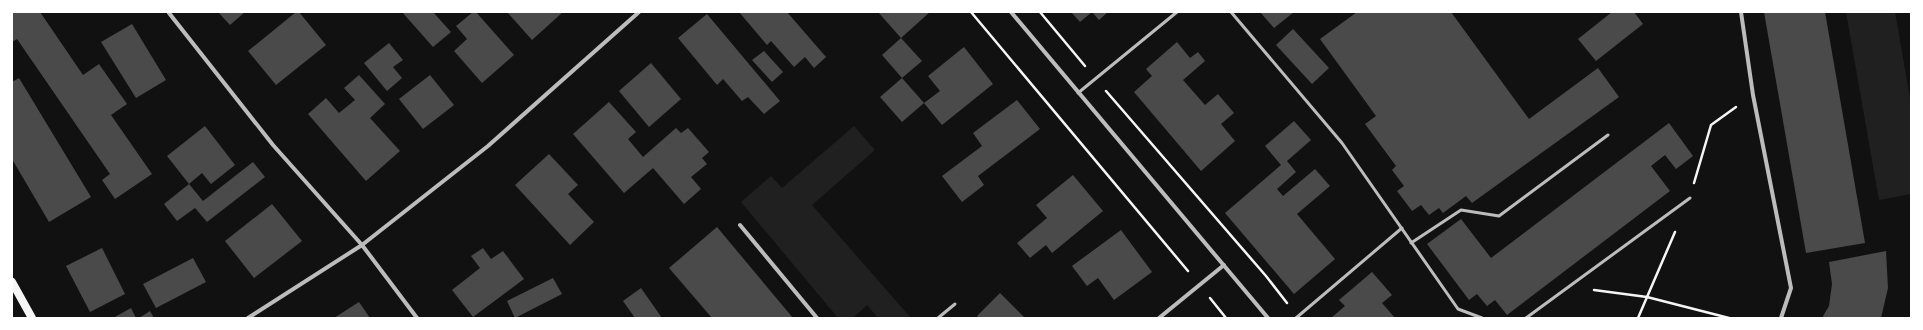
<svg xmlns="http://www.w3.org/2000/svg" width="1923" height="330" viewBox="0 0 1923 330" font-family="'PT Sans Narrow',sans-serif">
  <style>
    .green { fill: #202020 }
    .building { fill: #4a4a4a }
    .lines { fill: none; stroke-linecap: round; stroke-linejoin: round }
    .path { stroke: #f5f5f5; stroke-width: 2.5 }
    .service { stroke: #bcbcbc; stroke-width: 3 }
    .minor { stroke: #bcbcbc; stroke-width: 4 }
    .secondary { stroke: #f5f5f5; stroke-width: 8 }
  </style>
  <rect width="100%" height="100%" fill="#111"/>
  <!-- green -->
  <g class="green">
    <path d="M1846 12H1895L1911 104V194L1879 200Z"/>
    <path d="M854 126 875 150 812 205 911 318H878L867 305 853 318H838L741 202 771 176 782 188Z"/>
  </g>
  <!-- building -->
  <g class="building">
    <path d="M12 12H40L83 75 99 64 127 104 111 115 152 174 115 199 102 180 110 174 17 39 12 42Z"/>
    <path d="M218 12H245L230 25Z"/>
    <path d="M296 12H299L326 45 276 85 248 51Z"/>
    <path d="M402 12H433L451 32 433 47Z"/>
    <path d="M473 12H476L514 55 482 83 454 51 467 39 456 26Z"/>
    <path d="M507 12H563L532 40Z"/>
    <path d="M739 12H787L826 57 814 68 805 57 794 67 771 41 767 45Z"/>
    <path d="M878 12H930L901 38Z"/>
    <path d="M1071 12H1092L1080 22Z"/>
    <path d="M1092 12H1108L1099 20Z"/>
    <path d="M1260 12H1294L1274 28Z"/>
    <path d="M1357 12H1451L1529 119 1598 68 1619 97 1472 203 1466 196 1443 213 1439 208 1429 215 1421 205 1412 211 1397 191 1404 186 1392 170 1396 166 1365 124 1376 116 1320 39Z"/>
    <path d="M1612 12H1634L1643 24 1596 61 1578 39Z"/>
    <path d="M1764 12H1825L1865 243 1806 253Z"/>
    <path d="M707 14 780 101 764 114 748 97 742 101 723 79 717 85 678 38Z"/>
    <path d="M132 24 166 80 136 98 101 42Z"/>
    <path d="M1293 29 1329 68 1312 84 1276 45Z"/>
    <path d="M901 38 922 61 902 78 924 103 902 122 880 97 902 78 882 55Z"/>
    <path d="M1177 42 1190 58 1198 52 1205 61 1183 80 1205 105 1218 94 1234 113 1221 124 1235 141 1201 171 1134 92 1152 76 1146 69Z"/>
    <path d="M389 43 403 60 393 67 402 78 387 91 364 63Z"/>
    <path d="M964 47 993 84 942 125 924 103 940 91 928 76Z"/>
    <path d="M764 51 783 72 772 82 752 60Z"/>
    <path d="M651 63 681 99 649 127 619 91Z"/>
    <path d="M359 75 385 104 370 118 400 151 366 181 308 114 326 98 339 113 355 100 344 88Z"/>
    <path d="M430 75 454 105 423 129 399 99Z"/>
    <path d="M19 78 91 197 49 222 12 159V82Z"/>
    <path d="M1017 100 1040 129 978 176 984 185 962 202 942 176 982 146 973 133Z"/>
    <path d="M609 102 636 132 628 139 643 157 676 128 681 133 688 128 709 152 702 158 707 164 691 177 701 189 684 204 653 168 624 193 573 134Z"/>
    <path d="M1294 121 1311 140 1287 161 1296 172 1277 189 1283 196 1315 169 1330 186 1297 214 1335 259 1294 294 1225 213 1281 165 1265 146Z"/>
    <path d="M1669 123 1693 156 1676 169 1665 155 1651 166 1670 191 1507 315 1495 300 1487 306 1477 294 1469 300 1427 244 1461 219 1491 258Z"/>
    <path d="M205 126 235 165 211 184 202 173 189 184 167 156Z"/>
    <path d="M549 154 578 185 568 194 594 222 570 245 515 185Z"/>
    <path d="M253 162 265 177 207 222 195 208 177 221 164 204 189 184 203 201Z"/>
    <path d="M1073 175 1103 211 1052 253 1046 245 1030 258 1017 243 1047 218 1036 205Z"/>
    <path d="M272 204 302 241 254 278 225 241Z"/>
    <path d="M717 227 793 318H712L669 268Z"/>
    <path d="M1121 230 1152 272 1114 300 1098 278 1087 286 1072 266Z"/>
    <path d="M102 248 125 294 90 312 66 266Z"/>
    <path d="M483 248 491 259 503 251 524 279 473 317 452 290 480 268 471 256Z"/>
    <path d="M1886 251 1888 288 1881 318H1822L1829 306 1832 284 1829 262Z"/>
    <path d="M193 258 206 282 156 308 143 284Z"/>
    <path d="M1372 272 1392 295 1382 303 1395 318H1331L1345 306 1339 300Z"/>
    <path d="M553 278 562 294 515 318 507 301Z"/>
    <path d="M641 288 662 318H635L623 301Z"/>
    <path d="M1000 293 1025 318H979L977 316Z"/>
    <path d="M359 302 370 318H334Z"/>
    <path d="M131 308 136 318H113Z"/>
    <path d="M150 311 154 318H139Z"/>
  </g>
  <g class="lines">
    <!-- path -->
    <g class="path">
      <path d="M971 12 1188 271"/>
      <path d="M1040 12 1085 66"/>
      <path d="M1106 91 1266 276 1287 303"/>
      <path d="M1694 183 1711 125 1736 107"/>
      <path d="M1594 290 1647 297 1729 318"/>
      <path d="M1210 298 1226 318"/>
      <path d="M1638 318 1675 232"/>
    </g>
    <!-- service -->
    <g class="service">
      <path d="M1231 12 1342 143 1458 309 1482 318"/>
      <path d="M1078 93 1177 12"/>
      <path d="M1411 243 1461 210 1499 216 1608 135"/>
      <path d="M938 318 955 304"/>
      <path d="M1296 318 1402 228"/>
      <path d="M1526 318 1690 198"/>
    </g>
    <!-- minor -->
    <g class="minor">
      <path d="M1011 12 1268 318"/>
      <path d="M1741 12 1753 95 1791 288 1781 318"/>
      <path d="M169 13 273 145 362 245 417 318"/>
      <path d="M740 225 817 318"/>
      <path d="M248 318 362 245 488 146 639 12"/>
      <path d="M1159 318 1224 265"/>
    </g>
    <!-- secondary -->
    <path class="secondary" d="M12 282 32 318"/>
  </g>
  <!-- border -->
  <rect width="1923" height="330" fill="none" stroke="#ffffff" stroke-width="26"/>
</svg>
